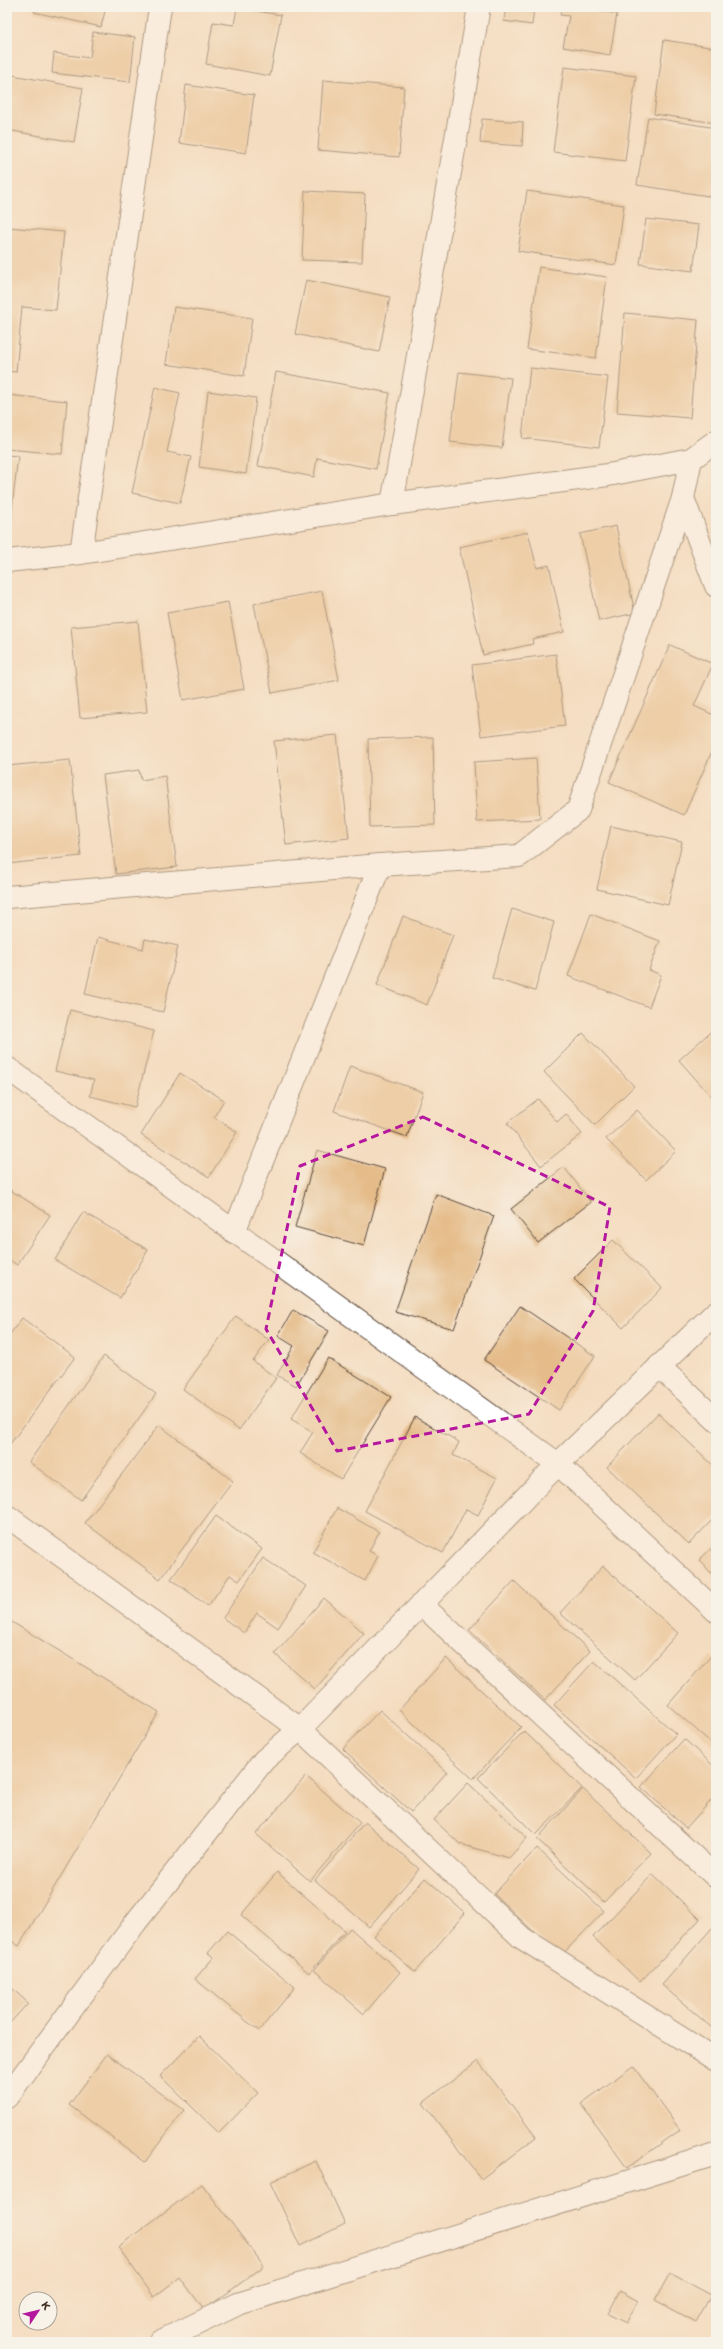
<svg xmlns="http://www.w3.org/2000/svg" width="723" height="2349" viewBox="0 0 723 2349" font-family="Itim,sans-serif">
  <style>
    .building { fill: #e5bc89 }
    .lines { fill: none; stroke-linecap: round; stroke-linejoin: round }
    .minor-casing { stroke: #574536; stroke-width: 24 }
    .tertiary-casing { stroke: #574536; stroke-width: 24 }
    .minor { stroke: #fff; stroke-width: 22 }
    .tertiary { stroke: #fff; stroke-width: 22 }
    .marked { fill: none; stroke: #b5179e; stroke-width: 3; stroke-dasharray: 8 5; stroke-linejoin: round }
  </style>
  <rect width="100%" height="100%" fill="#f7f3e8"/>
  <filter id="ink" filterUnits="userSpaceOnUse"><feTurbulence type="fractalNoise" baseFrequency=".025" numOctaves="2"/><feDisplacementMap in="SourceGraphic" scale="8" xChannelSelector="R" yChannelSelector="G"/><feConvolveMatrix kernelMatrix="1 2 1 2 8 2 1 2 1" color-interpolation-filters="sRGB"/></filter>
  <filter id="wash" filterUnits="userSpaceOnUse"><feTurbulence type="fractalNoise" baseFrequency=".012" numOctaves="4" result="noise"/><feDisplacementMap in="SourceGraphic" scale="16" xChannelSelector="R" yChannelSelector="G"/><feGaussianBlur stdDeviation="0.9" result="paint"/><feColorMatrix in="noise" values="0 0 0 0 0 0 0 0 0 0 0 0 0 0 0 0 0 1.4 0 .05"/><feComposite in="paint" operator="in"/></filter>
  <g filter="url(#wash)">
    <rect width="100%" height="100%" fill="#f4dcc0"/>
    <g id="blocks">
      <!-- building -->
      <g class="building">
        <path d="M36 7H106L101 27 34 12Z"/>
        <path d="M506 7H534L532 25 504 21Z"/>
        <path d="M562 7H597V10L617 14 610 55 563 47 569 16 560 15Z"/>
        <path d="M237 8 281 15 270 76 206 64 213 22 234 25Z"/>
        <path d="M93 32 135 37 130 82 52 73 54 53 90 58Z"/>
        <path d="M664 40 716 48V123L654 114Z"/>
        <path d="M564 67 636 76 625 161 553 152Z"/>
        <path d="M7 74 83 88 74 142 7 130Z"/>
        <path d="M323 80 404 87 399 157 318 150Z"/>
        <path d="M186 85 254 95 246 153 179 143Z"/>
        <path d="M648 117 716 128 715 197 637 185Z"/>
        <path d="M482 119 523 122 522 146 480 143Z"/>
        <path d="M305 191 365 194 362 262 302 260Z"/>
        <path d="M527 191 624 205 616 265 518 251Z"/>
        <path d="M646 219 699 225 693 271 640 264Z"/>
        <path d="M7 227 64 232 56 310 22 307 16 372 7 371Z"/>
        <path d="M539 267 607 277 596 358 527 349Z"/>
        <path d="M306 280 390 297 379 352 295 334Z"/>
        <path d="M174 307 252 318 244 376 166 364Z"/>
        <path d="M625 313 698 320 690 418 617 412Z"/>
        <path d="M530 368 608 377 599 447 522 438Z"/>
        <path d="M276 372 390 393 376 469 317 458 314 477 258 466Z"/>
        <path d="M459 372 511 378 502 448 450 442Z"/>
        <path d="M155 387 180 393 167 452 191 457 180 503 132 493Z"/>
        <path d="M208 391 256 398 246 474 199 467Z"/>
        <path d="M7 395 67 401 62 454 7 449Z"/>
        <path d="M7 455 18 456 10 526H7Z"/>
        <path d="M616 526 635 613 599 621 580 534Z"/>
        <path d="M528 532 537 568 549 565 564 632 532 639 533 644 483 655 459 547Z"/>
        <path d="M322 591 339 680 272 693 254 604Z"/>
        <path d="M228 602 244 689 183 700 167 613Z"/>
        <path d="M138 621 147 712 80 718 71 627Z"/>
        <path d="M670 645 713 664 694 706 716 716V742L684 815 609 782Z"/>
        <path d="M556 654 565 726 481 736 472 665Z"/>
        <path d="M337 735 349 838 286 845 274 741Z"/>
        <path d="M433 737 435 825 370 827 368 739Z"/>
        <path d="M536 758 540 819 477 822 474 762Z"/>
        <path d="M70 760 81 856 7 864V766Z"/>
        <path d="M139 770 141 780 165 776 177 867 116 874 103 775Z"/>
        <path d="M611 826 682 842 668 905 597 889Z"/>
        <path d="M512 909 554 922 535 991 492 978Z"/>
        <path d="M591 914 660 941 649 970 661 975 649 1007 568 976Z"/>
        <path d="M403 916 453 935 427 1005 377 985Z"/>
        <path d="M98 937 143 949 145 939 178 946 163 1012 85 994Z"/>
        <path d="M70 1010 154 1031 135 1107 90 1096 94 1080 55 1071Z"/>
        <path d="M716 1027V1102L679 1060Z"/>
        <path d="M583 1033 634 1086 595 1125 544 1072Z"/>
        <path d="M350 1066 423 1092 407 1137 334 1111Z"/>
        <path d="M180 1073 224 1100 214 1117 237 1132 209 1177 141 1135Z"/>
        <path d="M538 1099 557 1122 566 1114 582 1134 541 1166 507 1123Z"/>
        <path d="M637 1110 676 1151 646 1180 606 1139Z"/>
        <path d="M317 1150 385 1169 364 1246 295 1227Z"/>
        <path d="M564 1167 591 1202 538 1243 511 1209Z"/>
        <path d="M7 1188 50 1215 17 1265 7 1258Z"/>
        <path d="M436 1194 494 1216 454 1329 395 1312Z"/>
        <path d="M83 1212 148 1250 120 1298 55 1260Z"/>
        <path d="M613 1240 662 1288 623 1328 574 1279Z"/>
        <path d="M520 1306 595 1356 559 1410 484 1360Z"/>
        <path d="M293 1310 329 1331 296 1386 277 1375 294 1346 278 1336Z"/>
        <path d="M236 1316 269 1340 253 1361 276 1378 239 1430 183 1389Z"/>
        <path d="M22 1318 75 1357 7 1448V1338Z"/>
        <path d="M104 1356 156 1394 81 1500 29 1462Z"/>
        <path d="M328 1358 391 1397 341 1479 300 1453 313 1432 291 1419Z"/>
        <path d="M658 1413 716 1468V1516L689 1544 607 1467Z"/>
        <path d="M415 1417 459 1442 453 1455 497 1478 478 1515 466 1509 443 1553 365 1511Z"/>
        <path d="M159 1425 233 1481 160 1579 85 1523Z"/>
        <path d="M337 1508 379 1532 369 1551 378 1556 365 1581 313 1552Z"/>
        <path d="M216 1516 262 1549 239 1581 230 1575 208 1606 171 1579Z"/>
        <path d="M716 1544V1578L699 1560Z"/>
        <path d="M263 1558 306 1586 278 1628 257 1613 244 1633 223 1618Z"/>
        <path d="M603 1566 678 1633 635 1680 560 1613Z"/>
        <path d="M514 1581 590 1651 545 1700 469 1630Z"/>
        <path d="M324 1598 364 1633 315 1689 275 1654Z"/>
        <path d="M7 1619 159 1712 19 1946 7 1938Z"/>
        <path d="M711 1656 716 1660V1747L668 1705Z"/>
        <path d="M446 1658 521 1727 473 1779 399 1710Z"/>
        <path d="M594 1661 676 1734 636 1778 554 1705Z"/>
        <path d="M380 1710 447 1772 411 1812 343 1749Z"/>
        <path d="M524 1731 582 1788 536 1835 478 1778Z"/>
        <path d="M684 1739 716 1768V1795L686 1828 641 1787Z"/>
        <path d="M306 1776 360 1823 310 1881 256 1834Z"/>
        <path d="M468 1783 527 1838 509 1858 460 1844 434 1820Z"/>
        <path d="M583 1789 651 1853 604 1902 537 1839Z"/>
        <path d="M365 1822 419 1869 369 1927 315 1880Z"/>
        <path d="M537 1848 604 1911 560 1957 494 1894Z"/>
        <path d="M277 1872 345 1931 309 1973 241 1915Z"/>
        <path d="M653 1874 700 1919 640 1982 593 1937Z"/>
        <path d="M425 1878 465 1913 415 1972 374 1936Z"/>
        <path d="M350 1928 400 1972 364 2014 314 1970Z"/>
        <path d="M712 1928 716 1932V2023L712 2028 662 1985Z"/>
        <path d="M227 1931 295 1987 259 2031 195 1979 214 1957 208 1953Z"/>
        <path d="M7 1984 28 2003 7 2026Z"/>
        <path d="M199 2036 258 2093 219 2133 160 2076Z"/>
        <path d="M107 2054 184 2110 145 2162 69 2105Z"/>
        <path d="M478 2061 536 2137 481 2179 423 2103Z"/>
        <path d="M633 2066 680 2130 627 2168 581 2104Z"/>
        <path d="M316 2161 345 2224 300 2246 270 2182Z"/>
        <path d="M202 2184 264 2266 204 2310 180 2277 154 2297 118 2247Z"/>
        <path d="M670 2273 711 2295 696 2322 655 2300Z"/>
        <path d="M620 2291 638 2301 626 2323 608 2314Z"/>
      </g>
    </g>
  </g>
  <g filter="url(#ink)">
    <use href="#blocks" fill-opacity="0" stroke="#574536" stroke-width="1"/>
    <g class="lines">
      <!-- minor casing -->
      <g class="minor-casing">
        <g id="minor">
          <path d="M691 459 683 498 716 586"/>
          <path d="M392 504 479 7"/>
          <path d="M81 553 160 7"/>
          <path d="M7 561 81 553 392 504 608 475 691 459 716 441"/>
          <path d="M7 897 380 865 519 856 578 810 683 498"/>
          <path d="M7 1068 558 1464 716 1611"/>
          <path d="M234 1232 380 865"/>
          <path d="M659 1366 716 1420"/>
          <path d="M7 1516 300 1729 522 1938 716 2060"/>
          <path d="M422 1605 716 1877"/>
          <path d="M7 2097 136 1922 264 1760 300 1729 558 1464 716 1312"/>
        </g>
      </g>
      <!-- tertiary casing -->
      <g class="tertiary-casing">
        <path id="tertiary" d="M159 2342 238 2304 716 2154"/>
      </g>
      <!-- minor -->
      <use href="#minor" class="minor"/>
      <!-- tertiary -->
      <use href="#tertiary" class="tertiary"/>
    </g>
  </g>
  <!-- marked area -->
  <path d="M0 0H723V2349H0ZM423 1117 610 1207 593 1311 529 1414 337 1451 266 1329 300 1166Z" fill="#f4dcc0" fill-opacity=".55" fill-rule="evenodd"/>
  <path class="marked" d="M423 1117 610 1207 593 1311 529 1414 337 1451 266 1329 300 1166Z"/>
  <!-- margin -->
  <rect width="723" height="2349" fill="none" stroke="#f7f3e8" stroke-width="24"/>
  <!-- north arrow -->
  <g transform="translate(38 2311) rotate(55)"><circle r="19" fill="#f7f3e8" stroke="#aca397"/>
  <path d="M0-3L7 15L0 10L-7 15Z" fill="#b5179e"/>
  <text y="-6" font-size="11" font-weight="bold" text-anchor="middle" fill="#3b2a1e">K</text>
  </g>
</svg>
